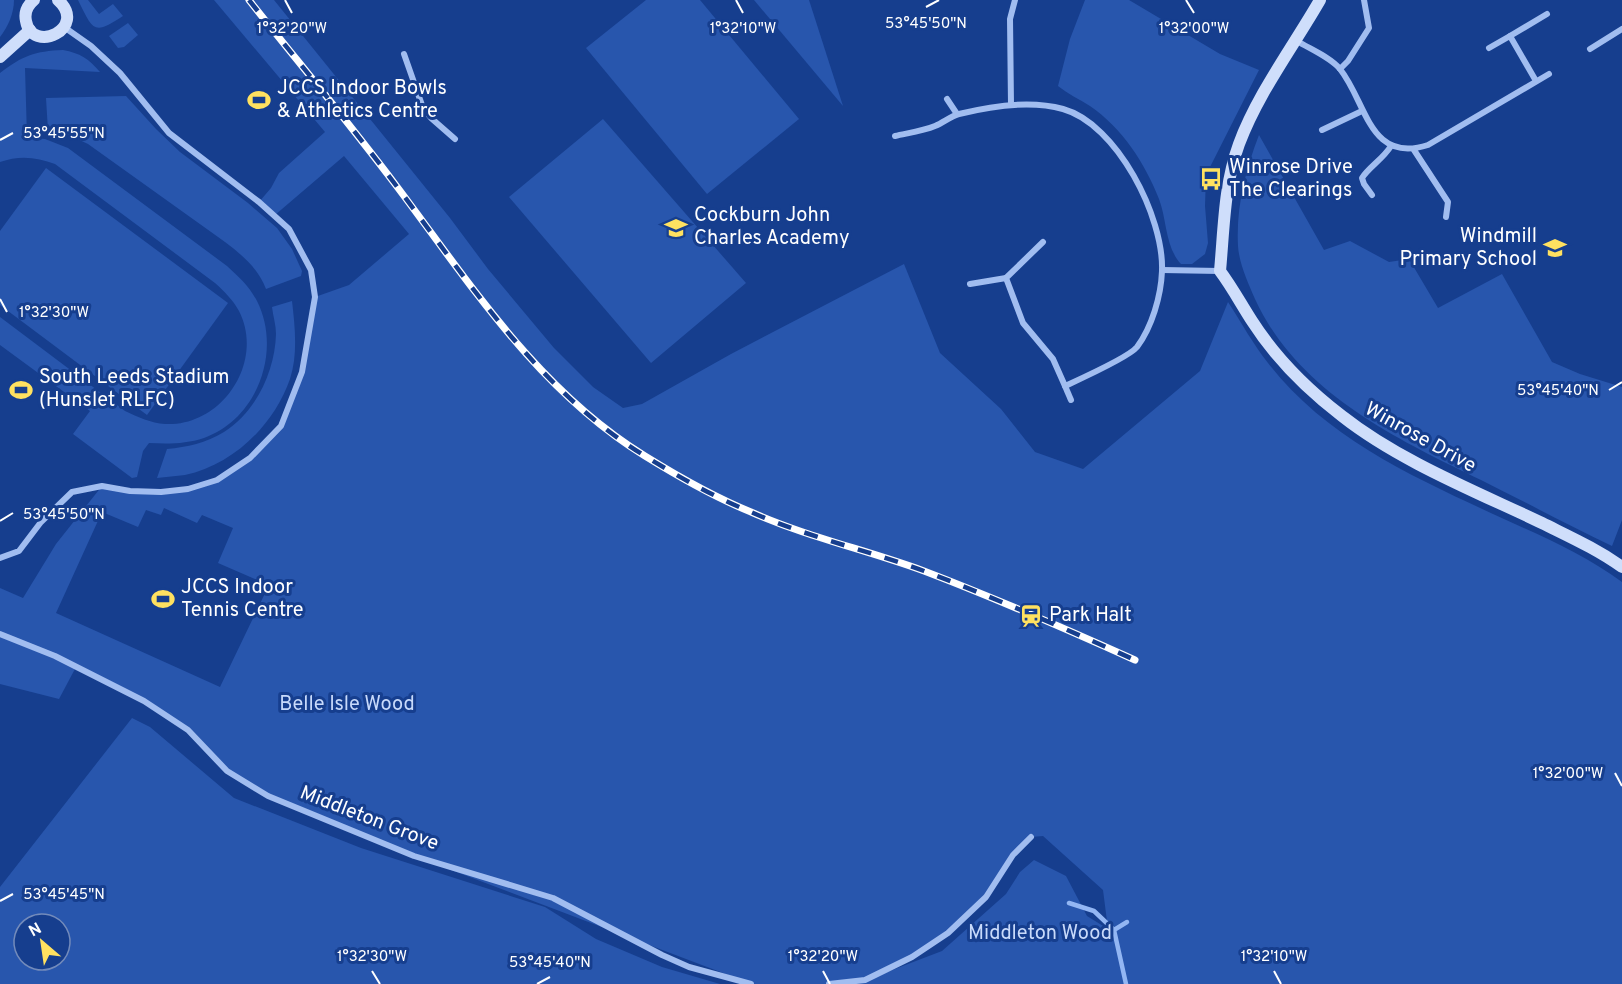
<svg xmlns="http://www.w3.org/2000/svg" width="1622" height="984" viewBox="0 0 1622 984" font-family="Overpass,sans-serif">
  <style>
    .green { fill: #2856ad; fill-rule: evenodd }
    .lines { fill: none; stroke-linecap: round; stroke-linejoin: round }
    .stream { stroke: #93b6f3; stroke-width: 4.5 }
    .street { stroke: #a1bdf0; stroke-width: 6 }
    .secondary { stroke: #cfdefb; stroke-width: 12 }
    .rail-casing { stroke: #fff; stroke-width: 7 }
    .rail { stroke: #163e8e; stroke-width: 4.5; stroke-dasharray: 14; stroke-linecap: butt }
    .ticks { fill: none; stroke: #fff; stroke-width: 2 }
    .labels { text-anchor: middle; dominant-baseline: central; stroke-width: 6; stroke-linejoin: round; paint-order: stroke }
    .poi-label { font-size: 20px; fill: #fff; stroke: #163e8e; text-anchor: start }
    .street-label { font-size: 20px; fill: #fff; stroke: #163e8e }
    .park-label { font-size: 20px; fill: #c8dafb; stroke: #163e8e }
    .ticks-label { font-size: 15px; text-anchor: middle; fill: #fff; stroke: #163e8e; stroke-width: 6; stroke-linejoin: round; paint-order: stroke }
  </style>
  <rect width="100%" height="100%" fill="#163e8e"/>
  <!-- green -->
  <g class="green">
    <path d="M0 0H14C14 13 8 27 0 37Z"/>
    <path d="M78 0H88L99 14 113 4 123 16C93 36 93 30 78 0Z"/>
    <path d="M214 0H274L450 218 488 269 554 348 593 387 623 408 642 404 731 354 904 264 940 353 1001 409 1035 452 1083 469 1200 371 1228 302C1241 322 1253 344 1268 363 1325 437 1411 476 1493 514 1537 534 1583 553 1622 582V984H752L414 856 268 796 227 771 188 730 144 701 76 667 59 699 0 684V588L23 598 56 544 102 486 161 492 217 480 250 458 281 426 302 372 315 297 349 285 409 234 344 156 275 215 259 202 271 188 279 173 325 132ZM164 508 197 523 202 515 233 528 218 563 269 585 220 687 56 613 102 512 138 527 146 510 161 515ZM1043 836 1103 890 1108 929 1087 916 1066 876 1034 860 1020 872 1006 894 942 951 874 977 948 933 986 897 1013 855 1031 837Z"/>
    <path d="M646 0H700L799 119 707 194 586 48Z"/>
    <path d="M754 0H809L843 106Z"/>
    <path d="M1085 0H1129L1220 54 1259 70 1206 175 1205 206 1208 243 1205 254 1192 264H1181C1165 247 1167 220 1159 199 1145 163 1122 128 1090 106 1079 99 1068 94 1058 86L1070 39Z"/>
    <path d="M128 23 138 35 124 47 118 48 109 36Z"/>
    <path d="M63 50C80 53 89 59 100 72L25 68 27 137 45 139 68 148 227 266C239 277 249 286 257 301 282 350 258 419 204 438 186 444 168 444 149 443L143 451 137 477 132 478 73 434 90 411 0 345V317L125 411C138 417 151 423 165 424 222 427 265 362 239 311 233 300 224 291 215 283L55 164C37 157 19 155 0 162V73C22 56 35 51 63 50Z"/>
    <path d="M126 96 156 129 180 152 248 203 277 228 292 249 302 271 301 276 266 289C258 268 242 255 225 242L88 144 71 136 48 131 46 98Z"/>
    <path d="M603 119 746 283 651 363 509 197Z"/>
    <path d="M1259 135 1324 250 1350 241 1389 262 1409 259 1438 308 1502 274 1552 362 1580 374 1622 387V520L1612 546C1568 525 1525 502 1481 480 1394 438 1297 391 1255 299 1248 283 1239 263 1238 246 1236 208 1245 171 1259 135Z"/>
    <path d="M46 168 228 303 147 415 0 305V231Z"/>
    <path d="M292 301C295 327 298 354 290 379 274 425 233 465 185 475 176 476 166 477 157 478L167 449C187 447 206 443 224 432 256 412 275 371 276 334 276 325 273 316 272 307Z"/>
    <path d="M132 718 150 727 234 798 361 848 545 907 596 939 662 967 720 984H0V887ZM24 924H60V960H24Z"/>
  </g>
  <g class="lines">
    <!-- stream -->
    <g class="stream">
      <path d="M1069 903 1094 911 1114 930 1126 984"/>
      <path d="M1114 930 1127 922"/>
    </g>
    <!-- street -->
    <g class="street">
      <path d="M1297 41C1310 49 1330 57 1340 69 1367 103 1369 164 1428 145L1549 74"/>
      <path d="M1489 48 1510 36"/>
      <path d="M1590 49 1622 29"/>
      <path d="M404 54 423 108 431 118 455 139"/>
      <path d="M1340 69 1348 61 1369 28 1364 0"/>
      <path d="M1536 81 1510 36 1547 14"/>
      <path d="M947 99 957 114"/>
      <path d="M1011 105 1010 19 1015 0"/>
      <path d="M1322 130 1362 111"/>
      <path d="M895 136C908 133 923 131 935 126 943 123 951 116 959 114 991 106 1031 100 1063 109 1117 124 1164 217 1162 271 1161 296 1152 327 1137 347 1129 357 1078 380 1065 386L1053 359 1023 323 1006 278 1043 242"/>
      <path d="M1414 150 1448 202 1446 217"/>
      <path d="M1372 195 1364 184 1362 178C1369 167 1383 159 1391 146"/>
      <path d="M1162 270 1220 271"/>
      <path d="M970 284 1006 278"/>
      <path d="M1065 386 1071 400"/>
      <path d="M0 558 19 551 41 522 72 492 102 486 130 491 161 492 188 489 217 480 250 458 281 426 302 372 315 297 311 270 289 229 259 202 169 133 120 73 91 46 64 27"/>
      <path d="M0 634 55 656 144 701 188 730 227 771 268 796 414 856 553 898 662 955 689 967 751 984"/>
      <path d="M829 984 865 980 912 957 948 933 986 897 1013 855 1031 837"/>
    </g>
    <!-- secondary -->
    <g class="secondary">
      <path d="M34 0C28 5 24 12 26 21 32 55 89 28 58 0"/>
      <path d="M1320 0C1293 47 1258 93 1239 144 1224 185 1224 228 1220 271 1232 287 1241 304 1252 321 1275 357 1308 390 1342 416 1399 461 1477 492 1542 523 1570 537 1597 549 1622 567"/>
      <path d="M0 57 30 30"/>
    </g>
    <!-- rail casing -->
    <g class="rail-casing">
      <path id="rail" d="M249 0C299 63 350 124 398 188 471 285 539 391 645 456 679 477 714 497 751 512 807 537 867 550 924 571 995 598 1066 629 1135 660"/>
    </g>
    <!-- rail -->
    <use href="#rail" class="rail"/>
  </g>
  <!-- ticks -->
  <path class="ticks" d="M285 0 292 13M736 0 743 13M1186 0 1194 13M926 7 939 0M0 140 13 133M0 299 7 312M1609 390 1622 382M0 521 13 513M1615 773 1622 786M0 901 13 894M372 971 380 984M823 971 830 984M1274 971 1281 984M537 984 550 977"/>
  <!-- icons -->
  <defs>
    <g id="stadium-bare" transform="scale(1.8)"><path d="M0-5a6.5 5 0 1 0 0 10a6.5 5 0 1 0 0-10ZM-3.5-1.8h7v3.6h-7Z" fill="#ffe160" stroke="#163e8e" stroke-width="2.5" paint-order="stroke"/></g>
    <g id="bus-bare" transform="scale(1.8)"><path d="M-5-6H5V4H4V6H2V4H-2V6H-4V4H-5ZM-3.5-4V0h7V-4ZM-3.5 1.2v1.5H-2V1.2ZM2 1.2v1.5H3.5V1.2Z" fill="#ffe160" stroke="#163e8e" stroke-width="2.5" paint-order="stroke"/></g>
    <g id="school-bare" transform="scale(1.8)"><path d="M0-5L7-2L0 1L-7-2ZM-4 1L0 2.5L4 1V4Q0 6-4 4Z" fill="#ffe160" stroke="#163e8e" stroke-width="2.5" paint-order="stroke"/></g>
    <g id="station-bare" transform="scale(1.8)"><path d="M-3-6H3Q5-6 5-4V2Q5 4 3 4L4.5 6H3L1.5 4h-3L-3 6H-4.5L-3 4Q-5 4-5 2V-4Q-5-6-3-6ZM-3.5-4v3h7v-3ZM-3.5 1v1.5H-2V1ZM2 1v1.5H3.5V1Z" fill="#ffe160" stroke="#163e8e" stroke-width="2.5" paint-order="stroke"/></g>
  </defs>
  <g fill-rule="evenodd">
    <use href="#stadium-bare" x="259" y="100"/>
    <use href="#bus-bare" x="1211" y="179"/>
    <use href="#school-bare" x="676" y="228"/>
    <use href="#school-bare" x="1555" y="248"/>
    <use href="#stadium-bare" x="21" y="390"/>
    <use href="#stadium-bare" x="163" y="599"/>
    <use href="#station-bare" x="1031" y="616"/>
  </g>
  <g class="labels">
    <!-- poi labels -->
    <g class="poi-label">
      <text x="277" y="89">JCCS Indoor Bowls<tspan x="277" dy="23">&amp; Athletics Centre</tspan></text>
      <text x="1229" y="168">Winrose Drive<tspan x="1229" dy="23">The Clearings</tspan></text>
      <text x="694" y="216">Cockburn John<tspan x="694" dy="23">Charles Academy</tspan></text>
      <text x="1537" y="237" text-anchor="end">Windmill<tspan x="1537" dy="23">Primary School</tspan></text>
      <text x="39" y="378">South Leeds Stadium<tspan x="39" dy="23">(Hunslet RLFC)</tspan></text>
      <text x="181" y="588">JCCS Indoor<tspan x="181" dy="23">Tennis Centre</tspan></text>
      <text x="1049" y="616">Park Halt</text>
    </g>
    <!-- street labels -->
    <g class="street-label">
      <text transform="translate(1420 438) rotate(29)">Winrose Drive</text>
      <text transform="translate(369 819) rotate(21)">Middleton Grove</text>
    </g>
    <!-- park labels -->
    <g class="park-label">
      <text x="347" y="705">Belle Isle Wood</text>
      <text x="1040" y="934">Middleton Wood</text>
    </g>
  </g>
  <g class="ticks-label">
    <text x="926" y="28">53°45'50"N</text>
    <text x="292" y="33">1°32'20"W</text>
    <text x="743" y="33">1°32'10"W</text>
    <text x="1194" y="33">1°32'00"W</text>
    <text x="64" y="138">53°45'55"N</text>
    <text x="54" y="317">1°32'30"W</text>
    <text x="1558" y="395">53°45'40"N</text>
    <text x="64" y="519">53°45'50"N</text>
    <text x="1568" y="778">1°32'00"W</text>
    <text x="64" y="899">53°45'45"N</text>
    <text x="372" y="961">1°32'30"W</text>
    <text x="823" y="961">1°32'20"W</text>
    <text x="1274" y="961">1°32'10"W</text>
    <text x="550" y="967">53°45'40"N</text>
  </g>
  <!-- north arrow -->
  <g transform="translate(42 942) rotate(331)"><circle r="28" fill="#163e8e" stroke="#738bbb" stroke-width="1.5"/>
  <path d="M0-4.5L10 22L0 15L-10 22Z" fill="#ffe160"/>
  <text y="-9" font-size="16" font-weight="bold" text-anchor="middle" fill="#ffffff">N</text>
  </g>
</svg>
